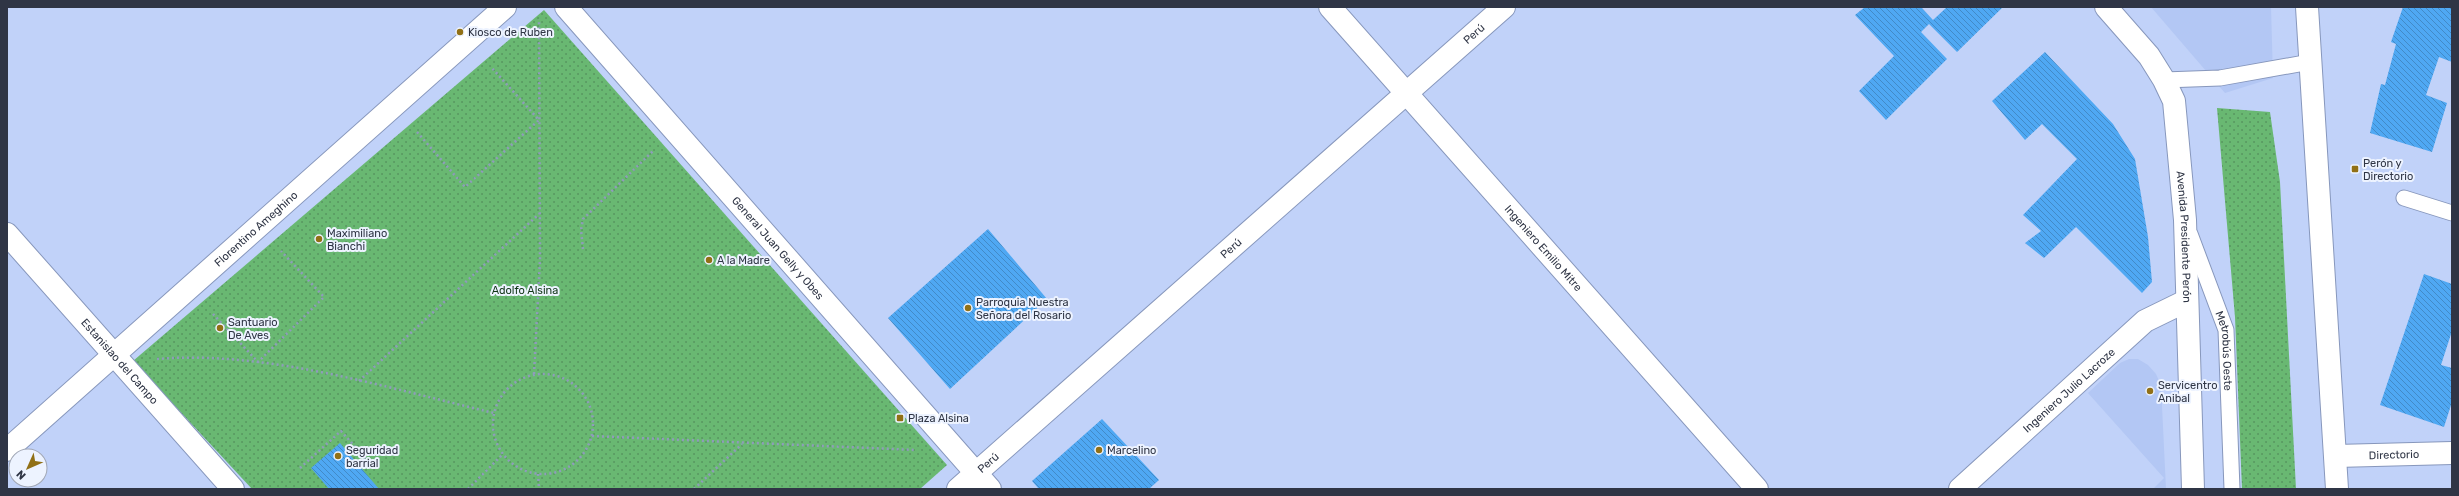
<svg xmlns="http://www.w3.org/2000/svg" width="2459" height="496" viewBox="0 0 2459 496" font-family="Rubik,sans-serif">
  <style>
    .built { fill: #b3c7f4 }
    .park { fill: url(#park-dots) }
    .building { fill: url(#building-back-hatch) }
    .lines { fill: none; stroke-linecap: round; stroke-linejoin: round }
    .lane-casing { stroke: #8797bc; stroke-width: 17 }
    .street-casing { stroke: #8797bc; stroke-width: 24 }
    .secondary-casing { stroke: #8797bc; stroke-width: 24 }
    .path { stroke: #8f9cbb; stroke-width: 2.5; stroke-dasharray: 2 3; stroke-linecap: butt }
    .lane { stroke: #fff; stroke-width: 15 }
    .street { stroke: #fff; stroke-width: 22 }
    .secondary { stroke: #fff; stroke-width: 22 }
    .poi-dot { fill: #917016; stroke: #edf3ff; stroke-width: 1.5 }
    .labels { text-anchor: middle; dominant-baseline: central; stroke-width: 4; stroke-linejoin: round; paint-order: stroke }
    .poi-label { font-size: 11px; fill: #2f3545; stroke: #edf3ff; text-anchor: start }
    .street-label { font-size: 11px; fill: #2f3545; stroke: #edf3ff }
    .park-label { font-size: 11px; fill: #103516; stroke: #edf3ff }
  </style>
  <defs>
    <pattern id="park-dots" width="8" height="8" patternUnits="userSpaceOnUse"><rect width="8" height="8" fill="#69b872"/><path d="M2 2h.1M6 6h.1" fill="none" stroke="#57965f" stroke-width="1.8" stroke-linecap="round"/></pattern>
    <pattern id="building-back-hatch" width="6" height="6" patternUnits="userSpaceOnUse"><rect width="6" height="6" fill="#4fa8f3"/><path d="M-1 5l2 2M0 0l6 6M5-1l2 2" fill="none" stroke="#428ac7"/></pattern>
  </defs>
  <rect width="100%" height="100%" fill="#c1d2f9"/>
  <!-- built -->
  <g class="built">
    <path d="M2151 7H2271L2273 78 2225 93Z"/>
    <path d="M2129 359H2138L2148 365 2156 374 2161 385 2166 489H2153L2164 478 2088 393 2120 363Z"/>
  </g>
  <!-- park -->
  <g class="park">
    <path d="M544 10 947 465 920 489H252L133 361Z"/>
    <path d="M2217 108 2270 112 2280 182 2296 489H2242L2235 317Z"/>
  </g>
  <!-- building -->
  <g class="building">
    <path d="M1865 7H1921L1933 20 1947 7H2003L1957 52 1929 24 1921 32 1947 59 1886 120 1859 91 1894 56 1855 15Z"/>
    <path d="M2403 7H2452V62L2439 57 2426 95 2447 103 2432 152 2370 133 2381 84 2385 85 2396 44 2391 42Z"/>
    <path d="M2045 52 2113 124 2135 159 2148 237 2152 282 2142 293 2076 227 2044 258 2025 243 2041 231 2023 215 2077 159 2042 124 2025 140 1992 101Z"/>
    <path d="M988 229 1047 299 950 389 888 318Z"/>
    <path d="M2424 274 2452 284V331L2441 365 2452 368V402L2444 427 2380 405Z"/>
    <path d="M1102 419 1159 480 1149 489H1039L1032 481Z"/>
    <path d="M340 443 379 489H329L311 468Z"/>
  </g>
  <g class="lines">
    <!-- lane casing -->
    <g class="lane-casing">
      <g id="lane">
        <path d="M2164 80 2220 78 2310 62"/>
        <path d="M2404 198 2452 213"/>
        <path id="s1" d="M2190 234 2226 330 2232 489"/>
      </g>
    </g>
    <!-- street casing -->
    <g class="street-casing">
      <g id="street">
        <path id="s2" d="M566 7 990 489"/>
        <path id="s3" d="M1330 7 1757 489"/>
        <path id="s4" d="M7 234 233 489"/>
        <path id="s5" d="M7 450 505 7"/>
        <path id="s6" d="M2336 456 2452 453"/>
        <path id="s7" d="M958 489 1504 7"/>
        <path id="s8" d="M1960 489 2145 321 2186 301"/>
      </g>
    </g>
    <!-- secondary casing -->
    <g class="secondary-casing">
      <g id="secondary">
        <path id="s9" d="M2106 7 2149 56 2164 80 2174 101 2185 220 2193 489"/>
        <path d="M2307 7 2337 489"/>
      </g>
    </g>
    <!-- path -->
    <g class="path">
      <path d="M417 132 465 187 539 120 491 67"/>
      <path d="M583 249 581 230 583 219 653 151"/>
      <path d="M213 314 258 362 324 297 281 251"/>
      <path d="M157 359C267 350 387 388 494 413"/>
      <circle cx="543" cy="424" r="50"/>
      <path d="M534 374 540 260 539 19"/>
      <path d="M359 381 539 214"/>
      <path d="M592 436 916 450"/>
      <path d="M300 468 341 431 367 460"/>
      <path d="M538 474 539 489"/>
      <path d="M468 489 503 454"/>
      <path d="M694 489 742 444"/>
    </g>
    <!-- lane -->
    <use href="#lane" class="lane"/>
    <!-- street -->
    <use href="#street" class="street"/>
    <!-- secondary -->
    <use href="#secondary" class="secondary"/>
  </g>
  <!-- markers -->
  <g class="poi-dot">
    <circle cx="460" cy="32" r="4"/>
    <rect x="2351" y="165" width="8" height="8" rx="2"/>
    <circle cx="319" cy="239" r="4"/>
    <circle cx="709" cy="260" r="4"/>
    <circle cx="968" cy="308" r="4"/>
    <circle cx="220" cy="328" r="4"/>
    <circle cx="2150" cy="391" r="4"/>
    <rect x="896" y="414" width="8" height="8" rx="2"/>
    <circle cx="1099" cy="450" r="4"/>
    <circle cx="338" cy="456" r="4"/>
  </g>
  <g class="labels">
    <!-- poi labels -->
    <g class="poi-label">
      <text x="468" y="32">Kiosco de Ruben</text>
      <text x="2363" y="163">Perón y<tspan x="2363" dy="13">Directorio</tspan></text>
      <text x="327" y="233">Maximiliano<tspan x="327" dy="13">Bianchi</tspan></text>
      <text x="717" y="260">A la Madre</text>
      <text x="976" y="302">Parroquia Nuestra<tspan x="976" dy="13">Señora del Rosario</tspan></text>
      <text x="228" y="322">Santuario<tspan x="228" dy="13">De Aves</tspan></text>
      <text x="2158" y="385">Servicentro<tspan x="2158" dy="13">Anibal</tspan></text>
      <text x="908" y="418">Plaza Alsina</text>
      <text x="346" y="450">Seguridad<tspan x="346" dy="13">barrial</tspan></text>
      <text x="1107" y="450">Marcelino</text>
    </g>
    <!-- street labels -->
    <g class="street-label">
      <text stroke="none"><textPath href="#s7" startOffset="688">Perú</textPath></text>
      <text stroke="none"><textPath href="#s5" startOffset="333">Florentino Ameghino</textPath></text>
      <text stroke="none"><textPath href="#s9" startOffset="253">Avenida Presidente Perón</textPath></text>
      <text stroke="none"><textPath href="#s2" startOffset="321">General Juan Gelly y Obes</textPath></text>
      <text stroke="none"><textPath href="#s7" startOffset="364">Perú</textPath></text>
      <text stroke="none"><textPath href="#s3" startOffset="322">Ingeniero Emilio Mitre</textPath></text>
      <text stroke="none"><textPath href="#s1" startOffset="123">Metrobús Oeste</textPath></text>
      <text stroke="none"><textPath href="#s4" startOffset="170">Estanislao del Campo</textPath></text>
      <text stroke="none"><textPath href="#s8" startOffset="147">Ingeniero Julio Lacroze</textPath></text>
      <text stroke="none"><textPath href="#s6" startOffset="58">Directorio</textPath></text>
      <text stroke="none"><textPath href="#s7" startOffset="40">Perú</textPath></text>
    </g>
    <!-- park labels -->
    <g class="park-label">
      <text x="525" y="290">Adolfo Alsina</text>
    </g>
  </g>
  <!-- border -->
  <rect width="2459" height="496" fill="none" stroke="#2f3545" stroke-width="16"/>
  <!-- north arrow -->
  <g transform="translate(28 468) rotate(225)"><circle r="19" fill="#edf3ff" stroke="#a1a7b5"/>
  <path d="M0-3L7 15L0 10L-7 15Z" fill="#917016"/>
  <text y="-6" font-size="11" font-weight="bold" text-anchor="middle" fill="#2f3545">N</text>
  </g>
</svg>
